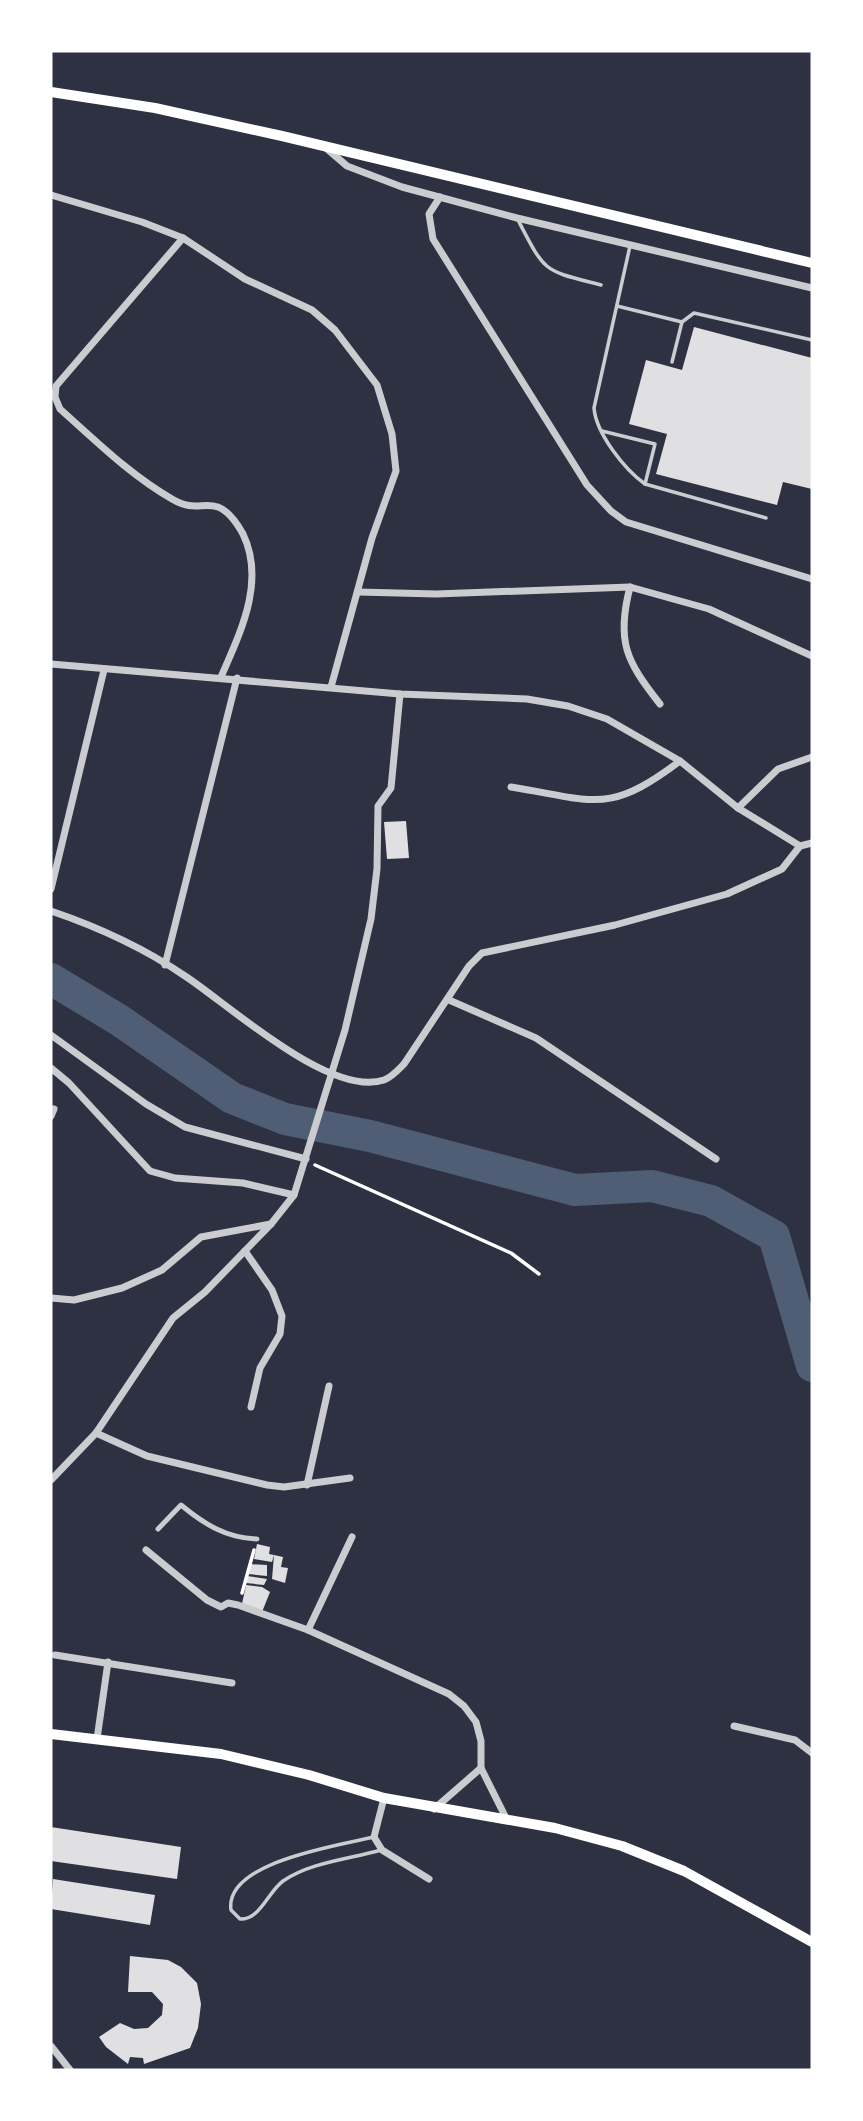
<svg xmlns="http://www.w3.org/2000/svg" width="863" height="2121" viewBox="0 0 863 2121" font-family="'Archivo Narrow',sans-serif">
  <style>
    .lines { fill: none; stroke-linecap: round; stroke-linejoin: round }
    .river { stroke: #4f5d75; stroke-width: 32 }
    .building { fill: #e0e0e3 }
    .path { stroke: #fff; stroke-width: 3.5 }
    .service { stroke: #caccd0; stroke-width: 3.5 }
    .pedestrian { stroke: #caccd0; stroke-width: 5 }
    .minor { stroke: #caccd0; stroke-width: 7 }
    .secondary { stroke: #fff; stroke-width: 10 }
  </style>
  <rect width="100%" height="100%" fill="#2d3142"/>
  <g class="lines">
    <!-- river -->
    <path class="river" d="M51 979 119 1020 232 1098 285 1119 370 1136 575 1190 652 1186 711 1201 774 1236 812 1366"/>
  </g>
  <!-- building -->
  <g class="building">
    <path d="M694 327 812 358V489L783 482 777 505 656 474 667 434 629 424 646 360 682 370Z"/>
    <path d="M406 821 409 858 387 859 384 822Z"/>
    <path d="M257 1544 270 1547 269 1554 274 1555 272 1562 254 1559Z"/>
    <path d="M274 1555 283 1557 281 1567 288 1568 285 1583 272 1579Z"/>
    <path d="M249 1564 267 1565V1576L248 1574Z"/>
    <path d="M247 1576 267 1579 264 1585 246 1583Z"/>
    <path d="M246 1585 262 1587 270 1592 262 1612 242 1604Z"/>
    <path d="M51 1827 181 1847 177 1879 51 1861Z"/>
    <path d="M53 1879 155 1895 150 1925 51 1909Z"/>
    <path d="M130 1956 168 1960 181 1967 197 1983 201 2004 198 2028 190 2048 144 2064 143 2058 130 2057 128 2064 106 2047 99 2037 120 2023 134 2029 148 2028 162 2015 163 2004 152 1992H128Z"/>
  </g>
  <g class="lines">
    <!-- path -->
    <g class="path">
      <path d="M315 1165 511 1253 539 1274"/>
      <path d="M242 1593 254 1550"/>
    </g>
    <!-- service -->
    <g class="service">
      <path d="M518 220C546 274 543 270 601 285"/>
      <path d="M630 246 594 408C596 433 624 469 645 484L766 518"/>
      <path d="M617 306 682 322"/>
      <path d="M672 362 682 322 694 313 812 340"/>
      <path d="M602 431 655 444 645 484"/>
      <path d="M374 1837C340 1845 224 1862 231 1910L240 1919C260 1920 268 1892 283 1881 311 1862 350 1859 381 1850"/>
    </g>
    <!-- pedestrian -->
    <path class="pedestrian" d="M158 1529 181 1505C204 1524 226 1538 257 1539"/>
    <!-- minor -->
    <g class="minor">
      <path d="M326 148 347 166 402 187 517 218 812 288"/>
      <path d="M51 195 142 222 183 238 245 279 312 310 335 330 377 385 392 434 396 471 372 538 331 687"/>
      <path d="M440 197 429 214 433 239 587 485 611 511 626 522 649 529 812 579"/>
      <path d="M183 238 56 386 55 397 60 409C95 440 130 475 172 499 194 512 202 502 218 507 229 511 238 525 243 534 266 582 240 633 221 677"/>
      <path d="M630 587C616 641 626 661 660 704"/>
      <path d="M358 592 436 594 630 587 709 609 812 656"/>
      <path d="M51 664 400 694 527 699 568 706 607 719 680 761 738 808 800 846 812 843"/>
      <path d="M511 787C594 800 607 816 680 761"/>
      <path d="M738 808 778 769 812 757"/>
      <path d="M51 889 104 670"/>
      <path d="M51 911C98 927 144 948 185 976 228 1004 330 1098 384 1080 392 1077 398 1070 404 1064L469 966 482 953 615 925 727 894 782 869 800 846"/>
      <path d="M165 965 237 678"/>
      <path d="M449 1000 536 1038 716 1159"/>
      <path d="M51 1035 146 1104 185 1127 306 1159"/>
      <path d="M51 1068 69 1083 150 1171 175 1178 243 1183 294 1195"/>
      <path d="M51 1116 54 1109"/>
      <path d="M245 1251 272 1290 282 1316 280 1334 260 1368 251 1407"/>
      <path d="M51 1298 74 1300 122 1288 162 1270 201 1237 271 1224"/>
      <path d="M96 1433 147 1456 267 1485 284 1487 350 1478"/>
      <path d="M51 1480 96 1433 173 1318 205 1292 271 1224 294 1195 345 1030 371 919 377 869 378 806 391 788 400 694"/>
      <path d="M307 1485 329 1386"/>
      <path d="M146 1550 207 1600 221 1607 228 1603 238 1605 308 1630 449 1694 464 1706 476 1722 481 1741V1768L507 1820"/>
      <path d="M308 1630 352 1537"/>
      <path d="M55 1655 232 1683"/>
      <path d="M734 1726 795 1740 812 1753"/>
      <path d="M97 1739 108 1662"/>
      <path d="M384 1798 374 1837 382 1850 429 1879"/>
      <path d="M434 1809 481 1768"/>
      <path d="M51 2046 70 2070"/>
    </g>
    <!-- secondary -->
    <g class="secondary">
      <path d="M51 92 155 108 282 136 812 263"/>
      <path d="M51 1734 221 1754 309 1775 384 1798 555 1828 622 1846 684 1871 812 1942"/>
    </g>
  </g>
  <!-- border -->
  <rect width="863" height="2121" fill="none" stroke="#ffffff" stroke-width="105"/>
</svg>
